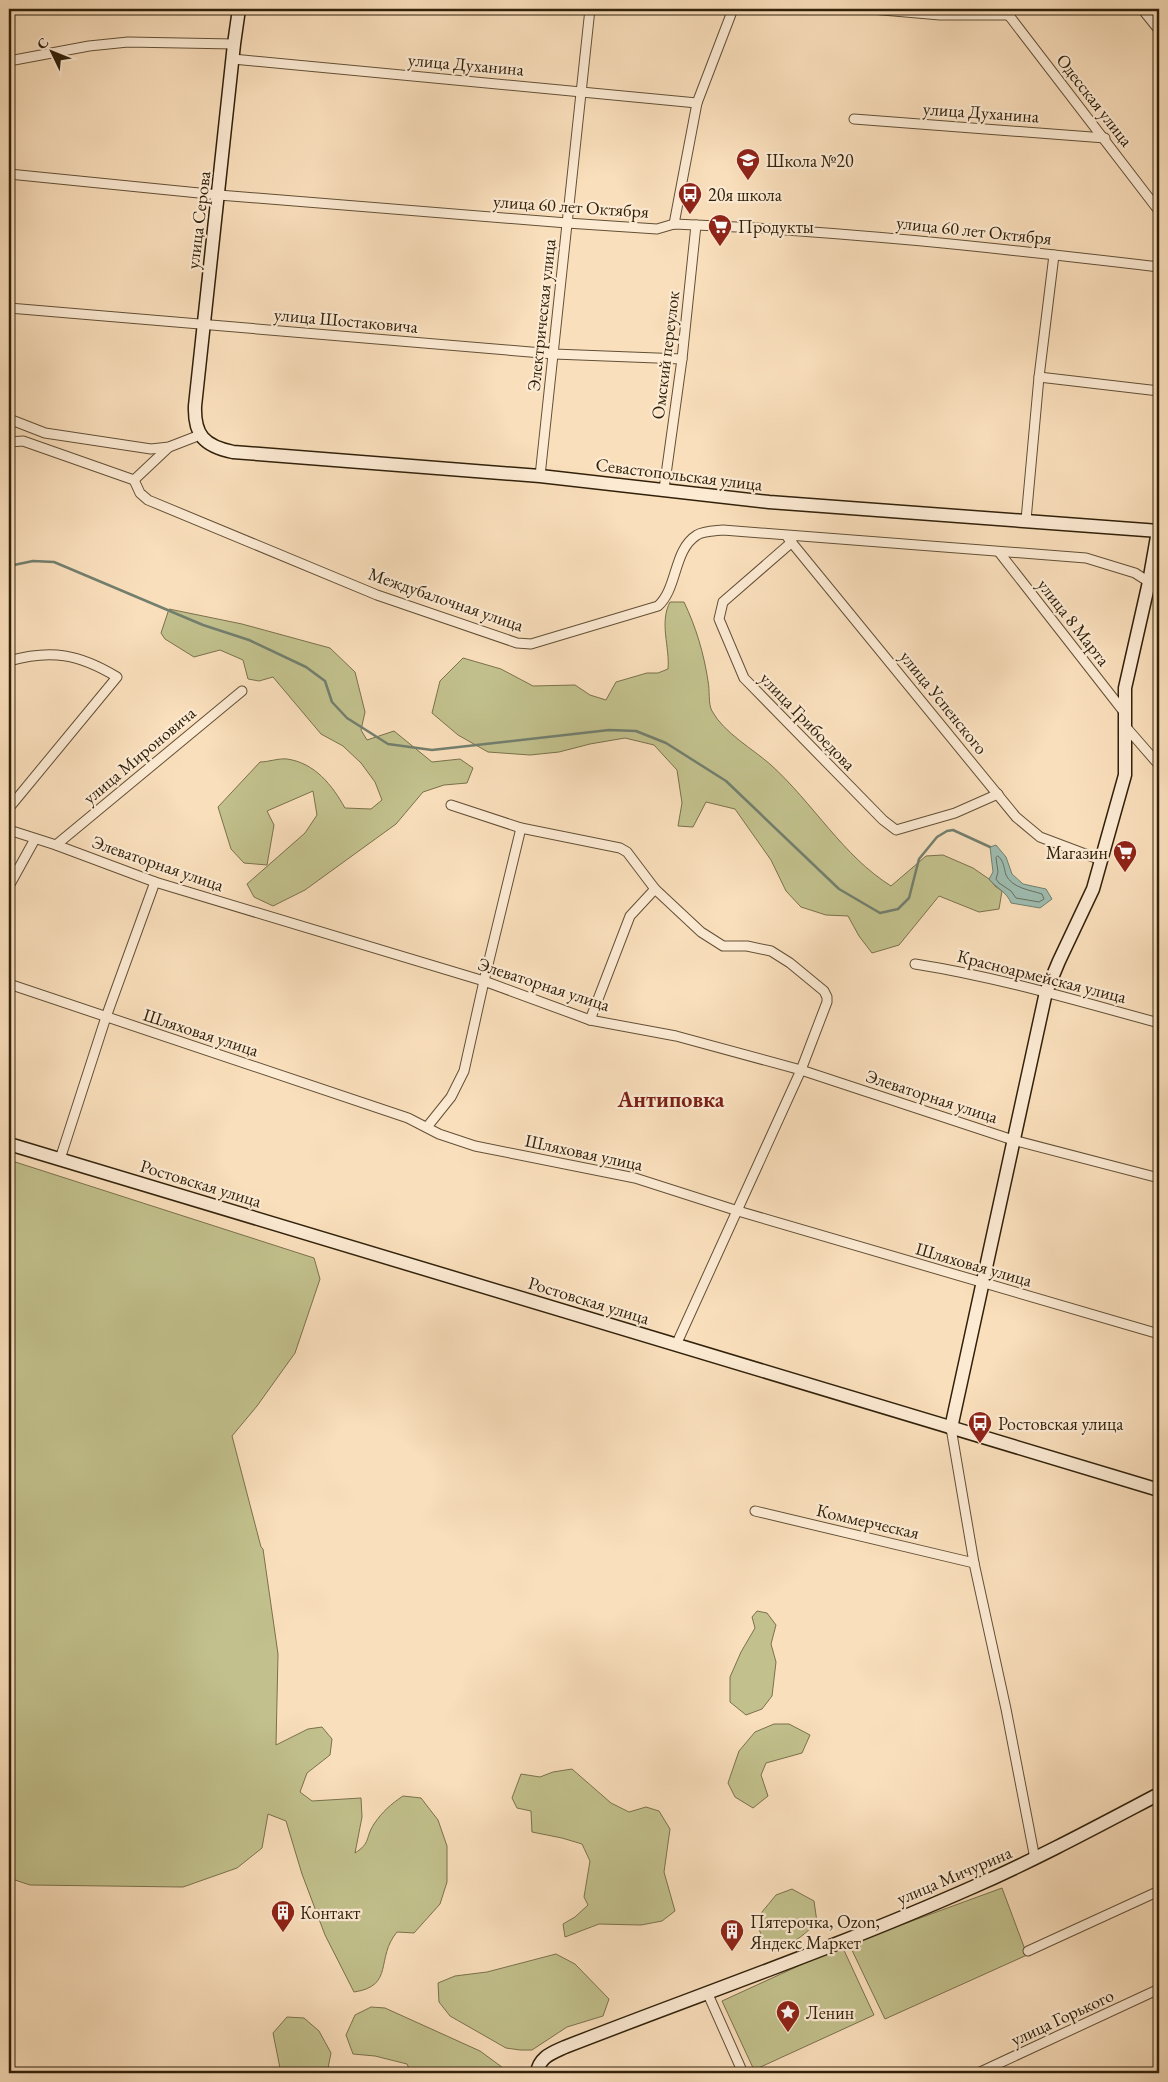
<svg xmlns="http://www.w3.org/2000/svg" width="1168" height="2082" viewBox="0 0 1168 2082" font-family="'EB Garamond',serif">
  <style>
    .green { fill: #c2c18d; stroke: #7a714c }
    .water { fill: #9ebdb1; stroke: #727f6e }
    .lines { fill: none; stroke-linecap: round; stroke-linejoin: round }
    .shore { stroke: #686f5e; stroke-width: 1 }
    .stream { stroke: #727f6e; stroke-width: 2.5 }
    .street-casing { stroke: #635036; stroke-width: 11 }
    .secondary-casing { stroke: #31210a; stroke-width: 15 }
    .street { stroke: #fcead3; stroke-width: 9 }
    .secondary { stroke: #fcead3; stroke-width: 12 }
    .labels { text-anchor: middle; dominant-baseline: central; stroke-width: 4.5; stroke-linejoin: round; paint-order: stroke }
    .street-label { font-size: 18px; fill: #31210a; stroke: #fcead3 }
    .poi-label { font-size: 18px; fill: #31210a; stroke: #fcead3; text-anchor: start }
    .district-label { font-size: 22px; font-weight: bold; fill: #7a1f14; stroke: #fcead3 }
  </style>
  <rect width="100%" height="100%" fill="#fadfbc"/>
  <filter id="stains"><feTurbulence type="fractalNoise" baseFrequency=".004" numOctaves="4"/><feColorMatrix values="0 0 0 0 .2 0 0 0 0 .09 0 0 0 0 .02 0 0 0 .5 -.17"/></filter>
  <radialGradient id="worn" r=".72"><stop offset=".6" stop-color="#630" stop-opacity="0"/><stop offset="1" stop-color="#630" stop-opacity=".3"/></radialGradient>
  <!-- green -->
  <g class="green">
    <path d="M670 602H684C696 627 704 654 708 681 710 690 708 704 712 711 724 733 753 749 771 765 813 803 843 856 891 886L926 856 943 855 973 868 989 879 996 887 1002 891 999 909 979 912 939 896 899 945 872 953 859 936 848 916 826 915 801 907 786 891 771 860 735 809 706 802 693 827 678 826 682 803 677 770 654 745 625 738 590 744 559 752 530 755 488 752 458 735 432 713 440 681 463 658 501 669 533 686 575 685 590 695 606 700 616 682 647 673H658L668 669C670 647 659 623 670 602Z"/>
    <path d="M169 609 242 624 330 648 355 672 365 712 361 730 367 740 394 731 432 762 460 759 473 768 467 783 444 785 423 792 396 824 305 890 273 906 254 897 247 884 305 833 317 815 313 791 267 811 274 825 267 865 244 863 231 849 218 807 260 762C268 762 279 758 287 759 315 763 332 785 345 808L371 809 382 800 375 782 361 763 343 746 321 734 273 677 259 681 248 679 243 660 220 650 194 657 165 639 161 633Z"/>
    <path d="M9 1160 314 1258 320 1279 295 1353 257 1406 232 1436 261 1547 263 1549 278 1654 276 1745 308 1729 322 1727 332 1739 330 1755 307 1773 300 1792 312 1801 361 1798 362 1817 355 1853C371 1843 365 1838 374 1824 382 1812 391 1804 403 1796L421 1798 438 1820 447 1846V1882L440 1904 414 1933 397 1932C375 1958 395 1986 354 1992L325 1935 302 1874 286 1821 268 1814 262 1848 237 1868 183 1887 30 1885 9 1878Z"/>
    <path d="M757 1611 767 1613 776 1625 771 1644 776 1662 772 1696 762 1709 746 1715 730 1702V1677L741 1652 755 1628 752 1617Z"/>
    <path d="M774 1724H789L810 1735 802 1753 766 1763 761 1775 768 1796 753 1808 735 1797 728 1783 739 1751 755 1732Z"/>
    <path d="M572 1769 611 1803 629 1812 646 1807 659 1811 670 1829 664 1872 675 1911 662 1921 641 1925 599 1924 565 1937 563 1924 575 1917 588 1905 584 1897 590 1861 582 1844 562 1838 532 1832 531 1811 517 1808 512 1798 521 1774 540 1777 553 1772Z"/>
    <path d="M1002 1888 1027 1955 885 2019 849 1944Z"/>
    <path d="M792 1889 814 1901 817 1922C803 1936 791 1947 771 1947L763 1940 759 1929 762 1912 776 1895Z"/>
    <path d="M842 1946 874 2015 754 2070 722 2001Z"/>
    <path d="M556 1954 575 1964 609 1999 603 2016 567 2027 532 2050H520L506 2048 450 2016 439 2002 438 1983 455 1976 487 1972Z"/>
    <path d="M371 2007 385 2008 480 2051 510 2073H411L407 2064 375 2056 353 2054 346 2035 355 2015Z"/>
    <path d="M287 2017 304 2018 319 2031 331 2053 327 2073H281L273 2033Z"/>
  </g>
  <!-- water -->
  <path class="water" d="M996 845 1006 857 1012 874 1023 884 1046 889 1052 899 1040 908 1011 903C1007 892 996 888 989 879L993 872 990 847Z"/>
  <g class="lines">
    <!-- shore -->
    <path class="shore" d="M998 856C1004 861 1004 868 1006 875 1012 888 1030 890 1042 894L1044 899 1039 902 1016 898 1011 891 999 883 996 879 998 872 996 858Z"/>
    <!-- stream -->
    <path class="stream" d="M9 566 33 561 54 562 203 625 249 640 306 667 325 681 332 702 347 718 388 744 432 750 609 730 636 731 666 743 726 781 839 889 880 913 898 909 909 898 919 859 937 837 947 831 953 830 990 847"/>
    <!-- street casing -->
    <g class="street-casing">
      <g id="street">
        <path d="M871 9 940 15H1009"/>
        <path d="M1004 9 1159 211"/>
        <path d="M1142 9 1159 30"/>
        <path d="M233 59 697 103"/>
        <path d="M9 61 89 46 128 42 234 44"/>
        <path d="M854 119 1105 138"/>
        <path d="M9 174 219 195 567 223 657 229 674 224C836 230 998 248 1159 267"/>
        <path d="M674 224 697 103 733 9"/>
        <path d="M9 308 554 354 682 359"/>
        <path d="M1039 377 1159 391"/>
        <path d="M9 419 45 433 151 449 169 447 200 435"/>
        <path d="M9 442 23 441 134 480"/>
        <path d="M540 476 590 9"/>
        <path d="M134 480 140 493 148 500 377 595 517 643 531 644 658 606C678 588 673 550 697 535 704 531 715 531 723 530L1086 558 1135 573 1149 582 1159 581"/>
        <path d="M134 480 169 447"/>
        <path d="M664 489 682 359 696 225"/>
        <path d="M1026 520 1039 377 1054 255"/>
        <path d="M788 538 1016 817 1040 837 1101 860"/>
        <path d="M792 542 723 602 719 619 744 678 883 820 896 830 955 813 998 794"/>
        <path d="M999 552 1124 712"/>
        <path d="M9 661C51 649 79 654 117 677L9 808"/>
        <path d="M1125 726 1159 765"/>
        <path d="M451 805 521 828 620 848 627 852 655 889 701 932 723 946H747L771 951 790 963 824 991 827 997V1002L801 1070 676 1345"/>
        <path d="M9 830 56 845 155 882 484 981 590 1020 676 1036 801 1070 1013 1140 1159 1178"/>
        <path d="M56 845 242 691"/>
        <path d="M9 886 35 839"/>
        <path d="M915 964C998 977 1078 1001 1159 1023"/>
        <path d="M9 984 408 1118 439 1134 475 1146 635 1178 738 1211 1159 1334"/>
        <path d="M590 1020 630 916 655 889"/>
        <path d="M427 1127 451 1097 464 1071 484 981 521 828"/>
        <path d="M60 1159 106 1017 155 882"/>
        <path d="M951 1428 974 1563 1006 1709 1035 1859"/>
        <path d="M755 1511 974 1563"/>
        <path d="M1028 1951 1159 1891"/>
        <path d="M707 1992 743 2073"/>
        <path d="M978 2073 1159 1989"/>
      </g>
    </g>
    <!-- secondary casing -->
    <g class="secondary-casing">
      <g id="secondary">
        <path d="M239 9 234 44 195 406C194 435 204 446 233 452L540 476 769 502 1159 531"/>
        <path d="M9 1144 1159 1490"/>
        <path d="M951 1428 1046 992 1059 961 1093 889 1125 775V688L1149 582 1158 531"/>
        <path d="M537 2073C539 2057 552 2053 565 2047 701 1994 840 1946 973 1887 1037 1859 1098 1826 1159 1794"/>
      </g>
    </g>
    <!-- street -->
    <use href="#street" class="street"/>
    <!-- secondary -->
    <use href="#secondary" class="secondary"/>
  </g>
  <!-- icons -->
  <defs>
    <g id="school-pin" transform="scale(1.25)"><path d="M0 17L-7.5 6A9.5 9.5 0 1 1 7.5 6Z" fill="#8f2418" stroke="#fcead3"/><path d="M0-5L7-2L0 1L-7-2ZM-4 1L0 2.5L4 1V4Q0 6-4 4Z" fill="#fff"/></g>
    <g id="bus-pin" transform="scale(1.25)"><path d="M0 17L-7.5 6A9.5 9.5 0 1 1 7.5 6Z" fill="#8f2418" stroke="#fcead3"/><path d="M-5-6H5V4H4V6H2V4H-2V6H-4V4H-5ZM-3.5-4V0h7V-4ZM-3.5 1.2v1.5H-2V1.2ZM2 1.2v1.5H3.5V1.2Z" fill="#fff"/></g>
    <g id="supermarket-pin" transform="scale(1.25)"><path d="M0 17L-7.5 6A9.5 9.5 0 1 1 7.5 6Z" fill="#8f2418" stroke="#fcead3"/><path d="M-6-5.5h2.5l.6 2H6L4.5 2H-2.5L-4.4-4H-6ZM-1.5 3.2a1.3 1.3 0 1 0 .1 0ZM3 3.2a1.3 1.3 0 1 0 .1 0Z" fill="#fff"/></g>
    <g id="building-pin" transform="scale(1.25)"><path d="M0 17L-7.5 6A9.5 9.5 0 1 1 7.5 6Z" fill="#8f2418" stroke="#fcead3"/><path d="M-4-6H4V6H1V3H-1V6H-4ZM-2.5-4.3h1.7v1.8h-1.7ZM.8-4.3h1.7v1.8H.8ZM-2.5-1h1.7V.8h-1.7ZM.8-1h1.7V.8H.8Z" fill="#fff"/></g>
    <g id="sight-pin" transform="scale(1.25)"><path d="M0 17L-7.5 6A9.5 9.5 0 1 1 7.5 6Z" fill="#8f2418" stroke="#fcead3"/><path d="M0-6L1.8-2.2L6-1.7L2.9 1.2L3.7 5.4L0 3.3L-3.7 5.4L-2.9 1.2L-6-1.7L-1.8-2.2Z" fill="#fff"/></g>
  </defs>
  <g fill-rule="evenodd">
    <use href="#school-pin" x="748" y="160"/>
    <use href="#bus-pin" x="690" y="194"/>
    <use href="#supermarket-pin" x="720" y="226"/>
    <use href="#supermarket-pin" x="1125" y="852"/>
    <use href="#bus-pin" x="980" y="1423"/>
    <use href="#building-pin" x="283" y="1912"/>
    <use href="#building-pin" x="732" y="1931"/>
    <use href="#sight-pin" x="788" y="2012"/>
  </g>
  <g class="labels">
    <!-- street labels -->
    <g class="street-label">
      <text transform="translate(466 64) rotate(5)">улица Духанина</text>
      <text transform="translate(1095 100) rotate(52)">Одесская улица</text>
      <text transform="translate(981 112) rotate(4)">улица Духанина</text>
      <text transform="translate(571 206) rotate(4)">улица 60 лет Октября</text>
      <text transform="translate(198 220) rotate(-83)">улица Серова</text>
      <text transform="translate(974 230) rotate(6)">улица 60 лет Октября</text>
      <text transform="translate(541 315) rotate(-84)">Электрическая улица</text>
      <text transform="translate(346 320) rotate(5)">улица Шостаковича</text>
      <text transform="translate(665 355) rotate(-83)">Омский переулок</text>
      <text transform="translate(679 474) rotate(7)">Севастопольская улица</text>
      <text transform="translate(446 599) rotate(19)">Междубалочная улица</text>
      <text transform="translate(1074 622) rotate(52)">улица 8 Марта</text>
      <text transform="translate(944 702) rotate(51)">улица Успенского</text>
      <text transform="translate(808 721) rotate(46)">улица Грибоедова</text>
      <text transform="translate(139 755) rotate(-40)">улица Мироновича</text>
      <text transform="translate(158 863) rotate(19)">Элеваторная улица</text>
      <text transform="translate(1042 976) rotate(14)">Красноармейская улица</text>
      <text transform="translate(544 984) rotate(18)">Элеваторная улица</text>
      <text transform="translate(201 1032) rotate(18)">Шляховая улица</text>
      <text transform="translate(932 1096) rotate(18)">Элеваторная улица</text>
      <text transform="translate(584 1152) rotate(12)">Шляховая улица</text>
      <text transform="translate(201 1183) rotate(17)">Ростовская улица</text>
      <text transform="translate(974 1264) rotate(16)">Шляховая улица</text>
      <text transform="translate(589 1300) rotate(17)">Ростовская улица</text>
      <text transform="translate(868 1521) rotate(13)">Коммерческая</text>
      <text transform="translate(954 1875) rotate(-23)">улица Мичурина</text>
      <text transform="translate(1062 2017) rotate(-25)">улица Горького</text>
    </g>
    <!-- poi labels -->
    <g class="poi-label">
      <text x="766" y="160">Школа №20</text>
      <text x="708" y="194">20я школа</text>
      <text x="738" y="226">Продукты</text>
      <text x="1108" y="852" text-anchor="end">Магазин</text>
      <text x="998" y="1423">Ростовская улица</text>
      <text x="300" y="1912">Контакт</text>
      <text x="750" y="1921">Пятерочка, Ozon,<tspan x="750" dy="21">Яндекс Маркет</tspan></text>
      <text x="806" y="2012">Ленин</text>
    </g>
    <!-- district labels -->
    <g class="district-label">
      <text x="671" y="1099">Антиповка</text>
    </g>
  </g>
  <!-- margin -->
  <rect width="1168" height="2082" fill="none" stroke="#fadfbc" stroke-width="30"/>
  <rect x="10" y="10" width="1148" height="2062" fill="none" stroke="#31210a" stroke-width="2.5"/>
  <rect x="15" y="15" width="1138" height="2052" fill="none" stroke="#31210a"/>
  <!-- north arrow -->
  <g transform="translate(52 52) rotate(313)" stroke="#fcead3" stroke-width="4" paint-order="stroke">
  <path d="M0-4L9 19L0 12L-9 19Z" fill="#31210a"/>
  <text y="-8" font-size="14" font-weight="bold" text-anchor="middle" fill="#31210a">С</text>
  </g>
  <rect width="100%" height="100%" filter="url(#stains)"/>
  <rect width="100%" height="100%" fill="url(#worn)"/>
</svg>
